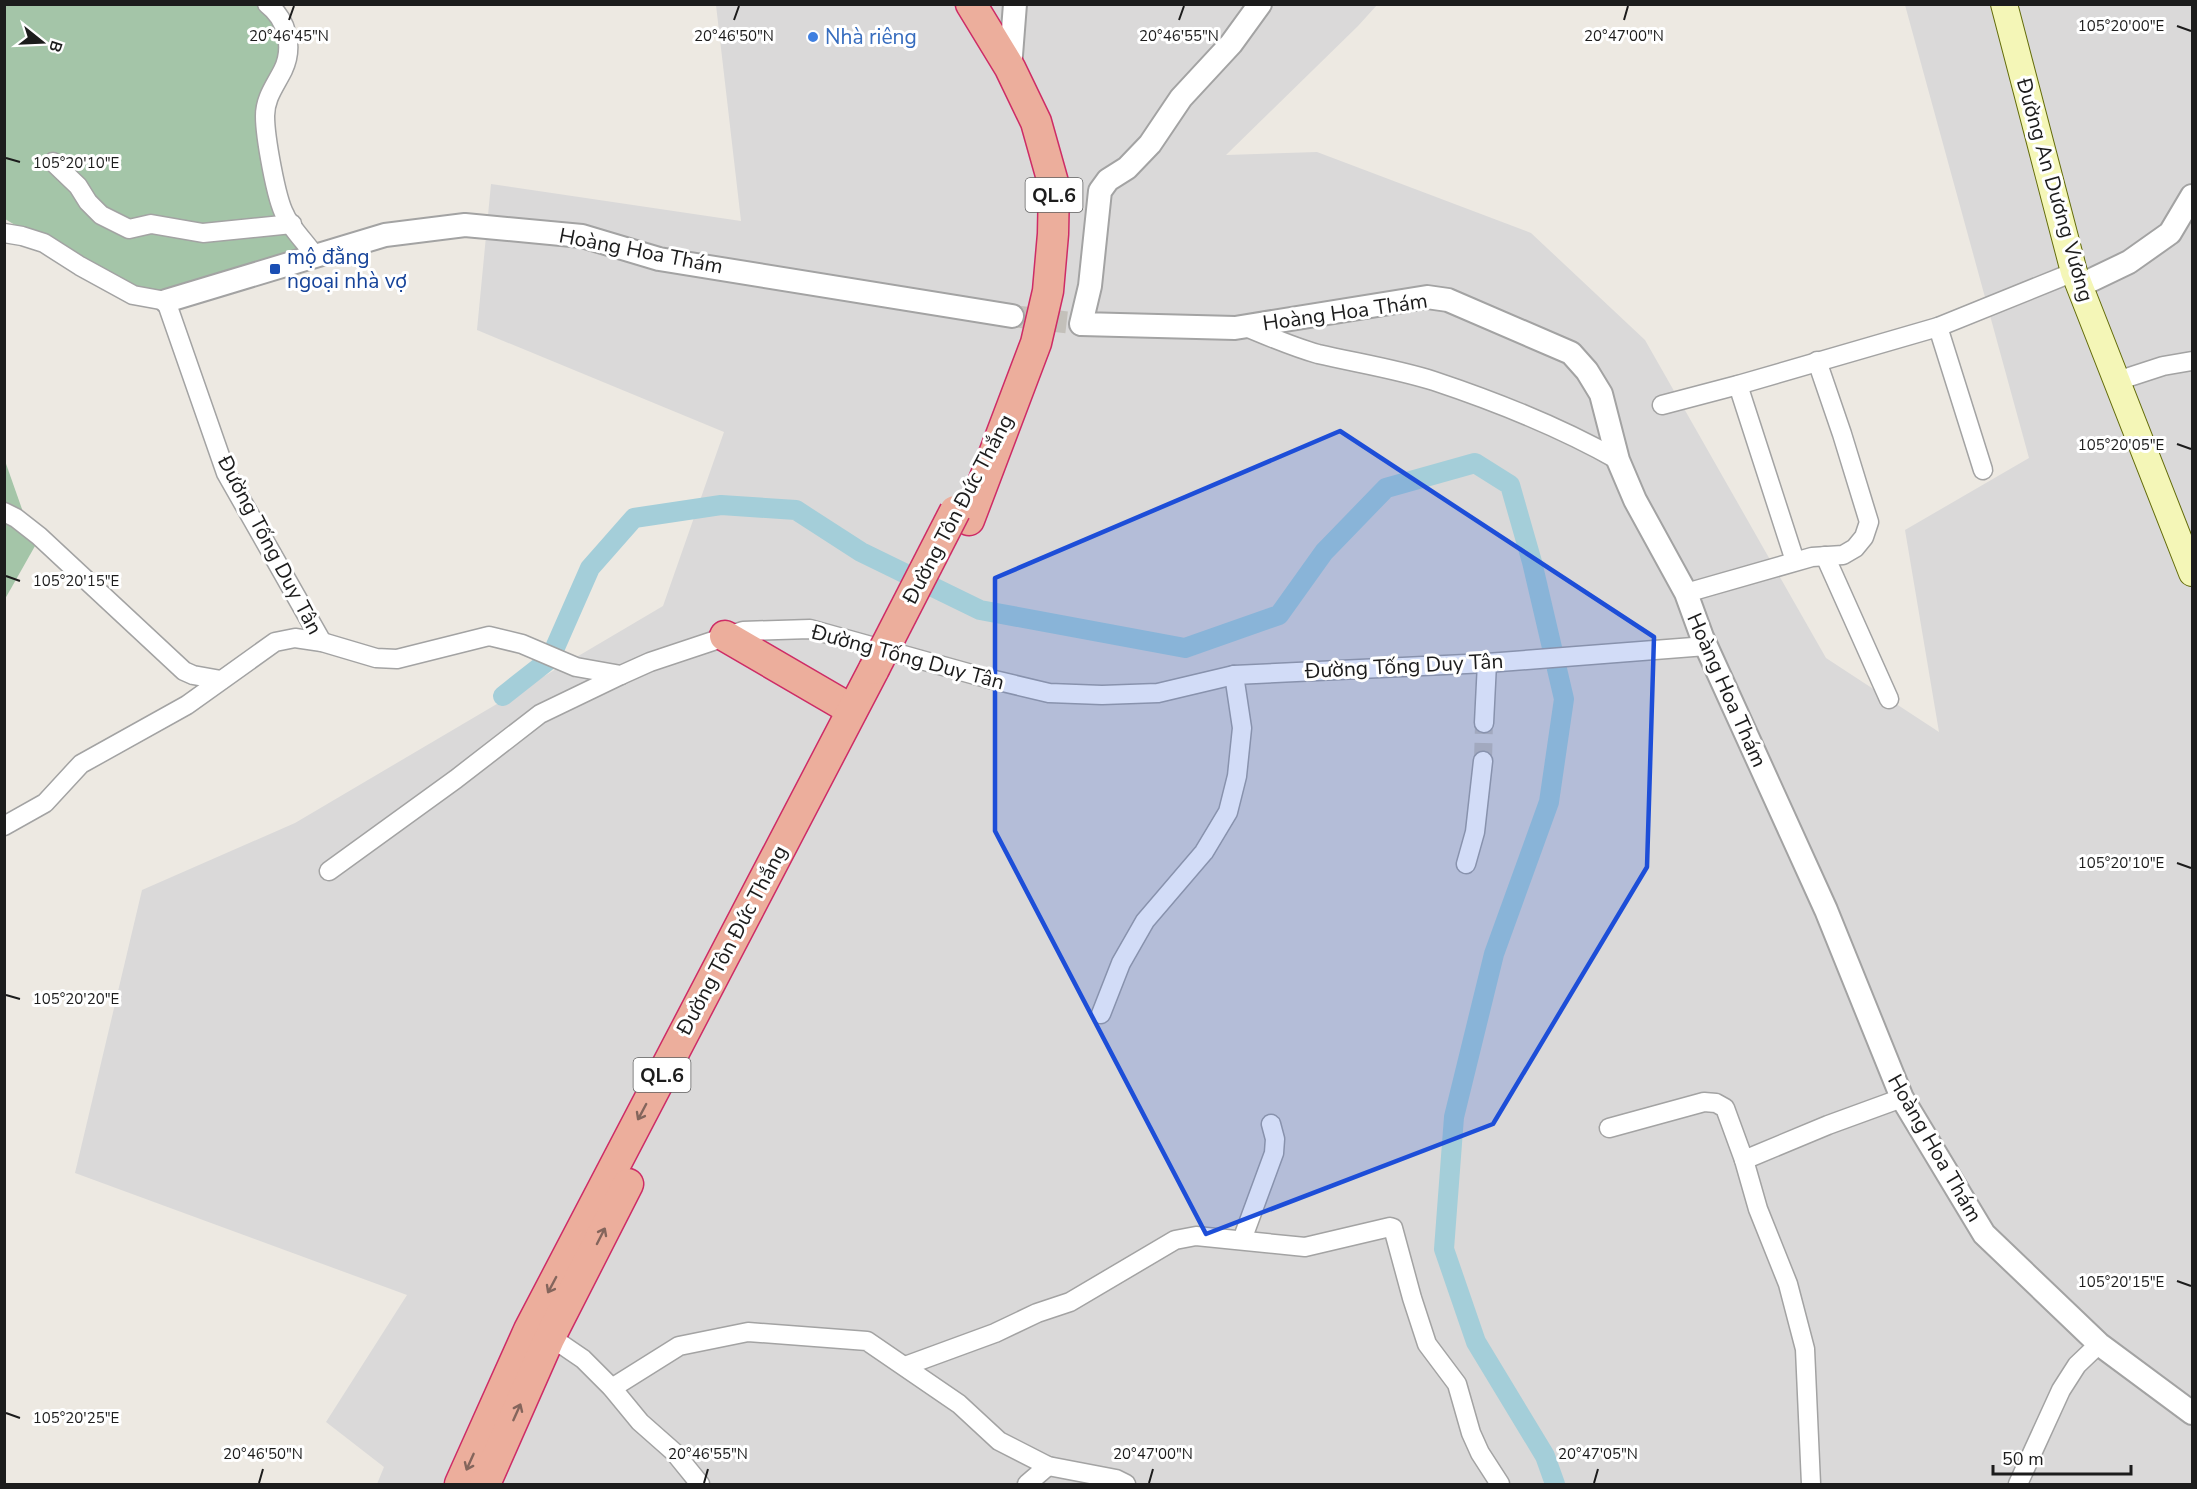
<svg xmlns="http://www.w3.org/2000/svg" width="2197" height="1489" viewBox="0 0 2197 1489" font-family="'Nunito Sans',sans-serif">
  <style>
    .residential { fill: #dad9d9 }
    .cemetery { fill: #a4c5a8 }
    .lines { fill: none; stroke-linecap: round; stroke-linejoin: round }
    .canal { stroke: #a4ced9; stroke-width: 20 }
    .minor-tunnel { stroke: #c3c0ba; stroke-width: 18; stroke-dasharray: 18 9; stroke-linecap: butt }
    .tertiary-tunnel { stroke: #c3c0ba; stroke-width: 22; stroke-dasharray: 22 11; stroke-linecap: butt }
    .minor-casing { stroke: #a3a3a3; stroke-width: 21 }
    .tertiary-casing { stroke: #a3a3a3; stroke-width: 26 }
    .secondary-casing { stroke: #636c0a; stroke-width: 28 }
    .trunk-casing { stroke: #ce2c66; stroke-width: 33 }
    .minor { stroke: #fff; stroke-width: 18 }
    .tertiary { stroke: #fff; stroke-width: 22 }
    .secondary { stroke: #f4f6b7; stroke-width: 26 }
    .trunk { stroke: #ecae9c; stroke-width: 30 }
    .trunk-bridge-casing { stroke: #ce2c66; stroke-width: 33; stroke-linecap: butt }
    .trunk-bridge { stroke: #ecae9c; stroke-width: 30 }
    .oneway { stroke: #84655c }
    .marked { fill: #1d4ed8; fill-opacity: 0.2; stroke: #1d4ed8; stroke-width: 4.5; stroke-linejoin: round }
    .ticks { fill: none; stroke: #1c1c1c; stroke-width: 2 }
    .shop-dot { fill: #3f7fe0; stroke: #fff; stroke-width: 2 }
    .transit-dot { fill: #1a4fb4; stroke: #fff; stroke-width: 2 }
    .labels { text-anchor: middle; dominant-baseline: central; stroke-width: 6; stroke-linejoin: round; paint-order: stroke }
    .shield { fill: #fff; stroke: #606060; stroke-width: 1.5 }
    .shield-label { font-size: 20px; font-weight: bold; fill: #1c1c1c }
    .shop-label { font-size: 21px; fill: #366cbe; stroke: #fff; text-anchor: start }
    .street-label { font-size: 21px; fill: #1c1c1c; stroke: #fff }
    .transit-label { font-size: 21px; fill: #164399; stroke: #fff; text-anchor: start }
    .ticks-label { font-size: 15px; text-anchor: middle; fill: #1c1c1c; stroke: #fff; stroke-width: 6; stroke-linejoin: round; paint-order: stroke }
  </style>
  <rect width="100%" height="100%" fill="#ede9e2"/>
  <!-- residential -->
  <path class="residential" d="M716 5H1377L1358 26 1226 155 1317 152 1531 233 1645 340 1826 658 1939 732 1905 530 2029 458 1905 5H2192V1484H377L384 1467 326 1422 407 1295 75 1173 142 890 295 823 663 606 724 432 477 330 491 184 741 221Z"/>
  <!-- cemetery -->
  <g class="cemetery">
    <path d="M5 5H264L282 19 283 70 268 140 279 226 308 258 166 301 104 278 5 219Z"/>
    <path d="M4 458 35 546 5 599H4Z"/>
  </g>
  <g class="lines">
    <!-- canal -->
    <path class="canal" d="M503 696 550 659 590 568 634 518 721 505 796 510 861 552 980 610 1185 648 1279 615 1324 552 1386 488 1475 463 1510 485 1532 562 1564 699 1549 802 1494 954 1454 1117 1444 1249 1476 1342 1545 1456 1555 1484"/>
    <!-- minor-tunnel -->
    <path class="minor-tunnel" d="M1483 761 1484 723"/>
    <!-- tertiary-tunnel -->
    <path class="tertiary-tunnel" d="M1012 316 1081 324"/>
    <!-- minor casing -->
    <g class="minor-casing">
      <g id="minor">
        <path d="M267 4C287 19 294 47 283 70 275 86 265 98 265 116 265 136 276 199 285 215 290 227 307 244 315 256"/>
        <path d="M53 162 78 186 88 202 101 215 129 229 151 224 203 233 292 224"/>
        <path d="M4 233 22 236 44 243 80 266 133 295 166 301 226 473 322 642"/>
        <path d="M1246 327C1270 337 1293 347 1318 354 1357 363 1396 369 1434 381 1497 402 1560 427 1618 460"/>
        <path d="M1938 327 1983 470"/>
        <path d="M2117 381 2163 366 2192 361"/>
        <path d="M1738 385 1795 561"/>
        <path d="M1662 405 1738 385 1938 327 2074 272"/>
        <path d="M4 512 16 518 39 536 184 671 193 675 221 680"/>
        <path d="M1825 556 1889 699"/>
        <path d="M1686 593 1812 557 1843 555 1855 548 1864 537 1869 522 1842 434 1817 361"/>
        <path d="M1484 723 1487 663"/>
        <path d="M4 826 45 803 81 764 187 705 275 642 295 638 322 642 376 658 397 659 489 636 522 644 576 667 621 675 650 662 743 631 810 629 986 678 1049 693 1102 695 1158 693 1234 675 1487 663 1706 646"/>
        <path d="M1466 864 1475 832 1483 761"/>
        <path d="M329 871 456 779 540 714 621 675"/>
        <path d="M1101 1014 1121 963 1145 921 1204 852 1228 812 1237 776 1242 728 1234 675"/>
        <path d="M1609 1128 1704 1102 1716 1103 1725 1108 1744 1160"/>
        <path d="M1242 1240 1274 1153 1275 1139 1271 1124"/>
        <path d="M549 1339 561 1344 583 1359 612 1388 640 1422 674 1452 700 1484"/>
        <path d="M905 1366 995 1333 1037 1313 1070 1302 1175 1240 1196 1236 1305 1247 1390 1227 1393 1228 1412 1298 1427 1344 1457 1384 1471 1433 1480 1453 1500 1484"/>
        <path d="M612 1388 679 1346 748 1332 867 1341 959 1404 999 1441 1048 1466 1116 1479 1126 1484"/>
        <path d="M1027 1484 1048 1466"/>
        <path d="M1811 1484 1805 1349 1788 1284 1758 1209 1744 1160 1828 1125 1902 1098"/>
        <path d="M2018 1484 2061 1390 2077 1365 2099 1344"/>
      </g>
    </g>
    <!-- tertiary casing -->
    <g class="tertiary-casing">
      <g id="tertiary">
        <path d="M1260 4 1231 44 1181 98 1150 144 1127 168 1108 180 1100 191 1090 286 1081 324 1235 328 1427 297 1448 300 1571 353 1587 371 1601 394 1618 460 1635 500 1686 593 1702 637 1826 910 1902 1098 1984 1234 2099 1344 2192 1413"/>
        <path d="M1010 68 1015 4"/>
        <path d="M2079 286 2129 262 2170 233 2192 196"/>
        <path d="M166 301 385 235 465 225 582 236 659 259 1012 316"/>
      </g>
    </g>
    <!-- secondary casing -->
    <g class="secondary-casing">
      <path id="secondary" d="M2004 4 2074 272 2192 573"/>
    </g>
    <!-- trunk casing -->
    <g class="trunk-casing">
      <g id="trunk">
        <path d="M969 520 1036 343 1048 291 1053 234 1054 186 1036 122 1010 68 971 4"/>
        <path d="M725 636 852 710"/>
        <path d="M460 1484 529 1330 874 669"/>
        <path d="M485 1484 549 1339 628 1184"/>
      </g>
    </g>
    <!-- minor -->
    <use href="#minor" class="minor"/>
    <!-- tertiary -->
    <use href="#tertiary" class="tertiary"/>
    <!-- secondary -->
    <use href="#secondary" class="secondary"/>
    <!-- trunk -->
    <use href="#trunk" class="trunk"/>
    <!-- trunk-bridge casing -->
    <g class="trunk-bridge-casing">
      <path id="trunk-bridge" d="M874 669 955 511"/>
    </g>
    <!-- trunk-bridge -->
    <use href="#trunk-bridge" class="trunk-bridge"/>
  </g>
  <!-- one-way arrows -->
  <defs><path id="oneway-shaft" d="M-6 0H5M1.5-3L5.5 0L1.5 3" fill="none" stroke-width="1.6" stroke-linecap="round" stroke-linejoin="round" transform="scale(1.5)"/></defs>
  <g class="oneway">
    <use href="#oneway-shaft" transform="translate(642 1112) rotate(118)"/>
    <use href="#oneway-shaft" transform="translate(601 1236) rotate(-63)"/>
    <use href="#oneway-shaft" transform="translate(552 1285) rotate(118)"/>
    <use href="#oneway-shaft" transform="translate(517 1412) rotate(-66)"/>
    <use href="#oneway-shaft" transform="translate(470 1462) rotate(114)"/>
  </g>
  <!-- marked area -->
  <path class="marked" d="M1340 431 1654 637 1647 867 1493 1124 1206 1234 995 831V578Z"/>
  <!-- ticks -->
  <path class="ticks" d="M289 20 294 6M734 20 739 6M1179 20 1184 6M1624 20 1628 6M2177 26 2191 31M6 158 20 162M2177 444 2191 449M6 576 20 581M2177 863 2191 868M6 995 20 999M2177 1281 2191 1286M6 1413 20 1418M259 1483 263 1469M704 1483 708 1469M1149 1483 1153 1469M1594 1483 1598 1469"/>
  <!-- markers -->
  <circle class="shop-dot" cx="813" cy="37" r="6"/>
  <rect class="transit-dot" x="269" y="263" width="12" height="12" rx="3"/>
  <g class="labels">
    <!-- shield labels -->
    <g class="shield">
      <rect x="1025.5" y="178" width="57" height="34" rx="4.5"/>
      <rect x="633.5" y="1058" width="57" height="34" rx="4.5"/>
    </g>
    <g class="shield-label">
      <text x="1054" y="195">QL.6</text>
      <text x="662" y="1075">QL.6</text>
    </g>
    <!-- shop labels -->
    <g class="shop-label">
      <text x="825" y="37">Nhà riêng</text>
    </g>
    <!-- street labels -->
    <g class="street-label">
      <text transform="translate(2055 190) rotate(74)">Đường An Dương Vương</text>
      <text transform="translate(641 251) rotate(11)">Hoàng Hoa Thám</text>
      <text transform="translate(1345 312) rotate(-8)">Hoàng Hoa Thám</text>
      <text transform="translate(958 509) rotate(-62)">Đường Tôn Đức Thắng</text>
      <text transform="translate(270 545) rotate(62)">Đường Tống Duy Tân</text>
      <text transform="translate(908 657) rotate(15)">Đường Tống Duy Tân</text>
      <text transform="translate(1404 666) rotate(-3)">Đường Tống Duy Tân</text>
      <text transform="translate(1727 690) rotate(66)">Hoàng Hoa Thám</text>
      <text transform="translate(732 940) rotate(-62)">Đường Tôn Đức Thắng</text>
      <text transform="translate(1935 1148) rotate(60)">Hoàng Hoa Thám</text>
    </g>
    <!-- transit labels -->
    <g class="transit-label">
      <text x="287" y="257">mộ đằng<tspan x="287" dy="24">ngoại nhà vợ</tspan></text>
    </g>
  </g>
  <g class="ticks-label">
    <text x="2121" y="31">105°20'00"E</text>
    <text x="289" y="41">20°46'45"N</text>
    <text x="734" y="41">20°46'50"N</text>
    <text x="1179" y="41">20°46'55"N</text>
    <text x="1624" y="41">20°47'00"N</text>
    <text x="76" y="168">105°20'10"E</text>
    <text x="2121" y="450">105°20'05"E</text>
    <text x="76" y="586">105°20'15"E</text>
    <text x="2121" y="868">105°20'10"E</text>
    <text x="76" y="1004">105°20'20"E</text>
    <text x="2121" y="1287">105°20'15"E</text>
    <text x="76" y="1423">105°20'25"E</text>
    <text x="263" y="1459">20°46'50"N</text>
    <text x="708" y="1459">20°46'55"N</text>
    <text x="1153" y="1459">20°47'00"N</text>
    <text x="1598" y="1459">20°47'05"N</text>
  </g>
  <!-- border -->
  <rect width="2197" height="1489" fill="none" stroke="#1c1c1c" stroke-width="12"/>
  <!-- north arrow -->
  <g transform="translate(42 42) rotate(108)" stroke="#ffffff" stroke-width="4.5" paint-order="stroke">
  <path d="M0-4.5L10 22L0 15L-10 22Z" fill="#1c1c1c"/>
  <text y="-9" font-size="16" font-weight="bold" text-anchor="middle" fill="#1c1c1c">B</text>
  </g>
  <!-- scale -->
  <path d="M1993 1465v9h138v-9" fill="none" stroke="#1c1c1c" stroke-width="3"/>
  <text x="2002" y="1465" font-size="18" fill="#1c1c1c" stroke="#ffffff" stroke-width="4.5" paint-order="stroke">50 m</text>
</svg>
